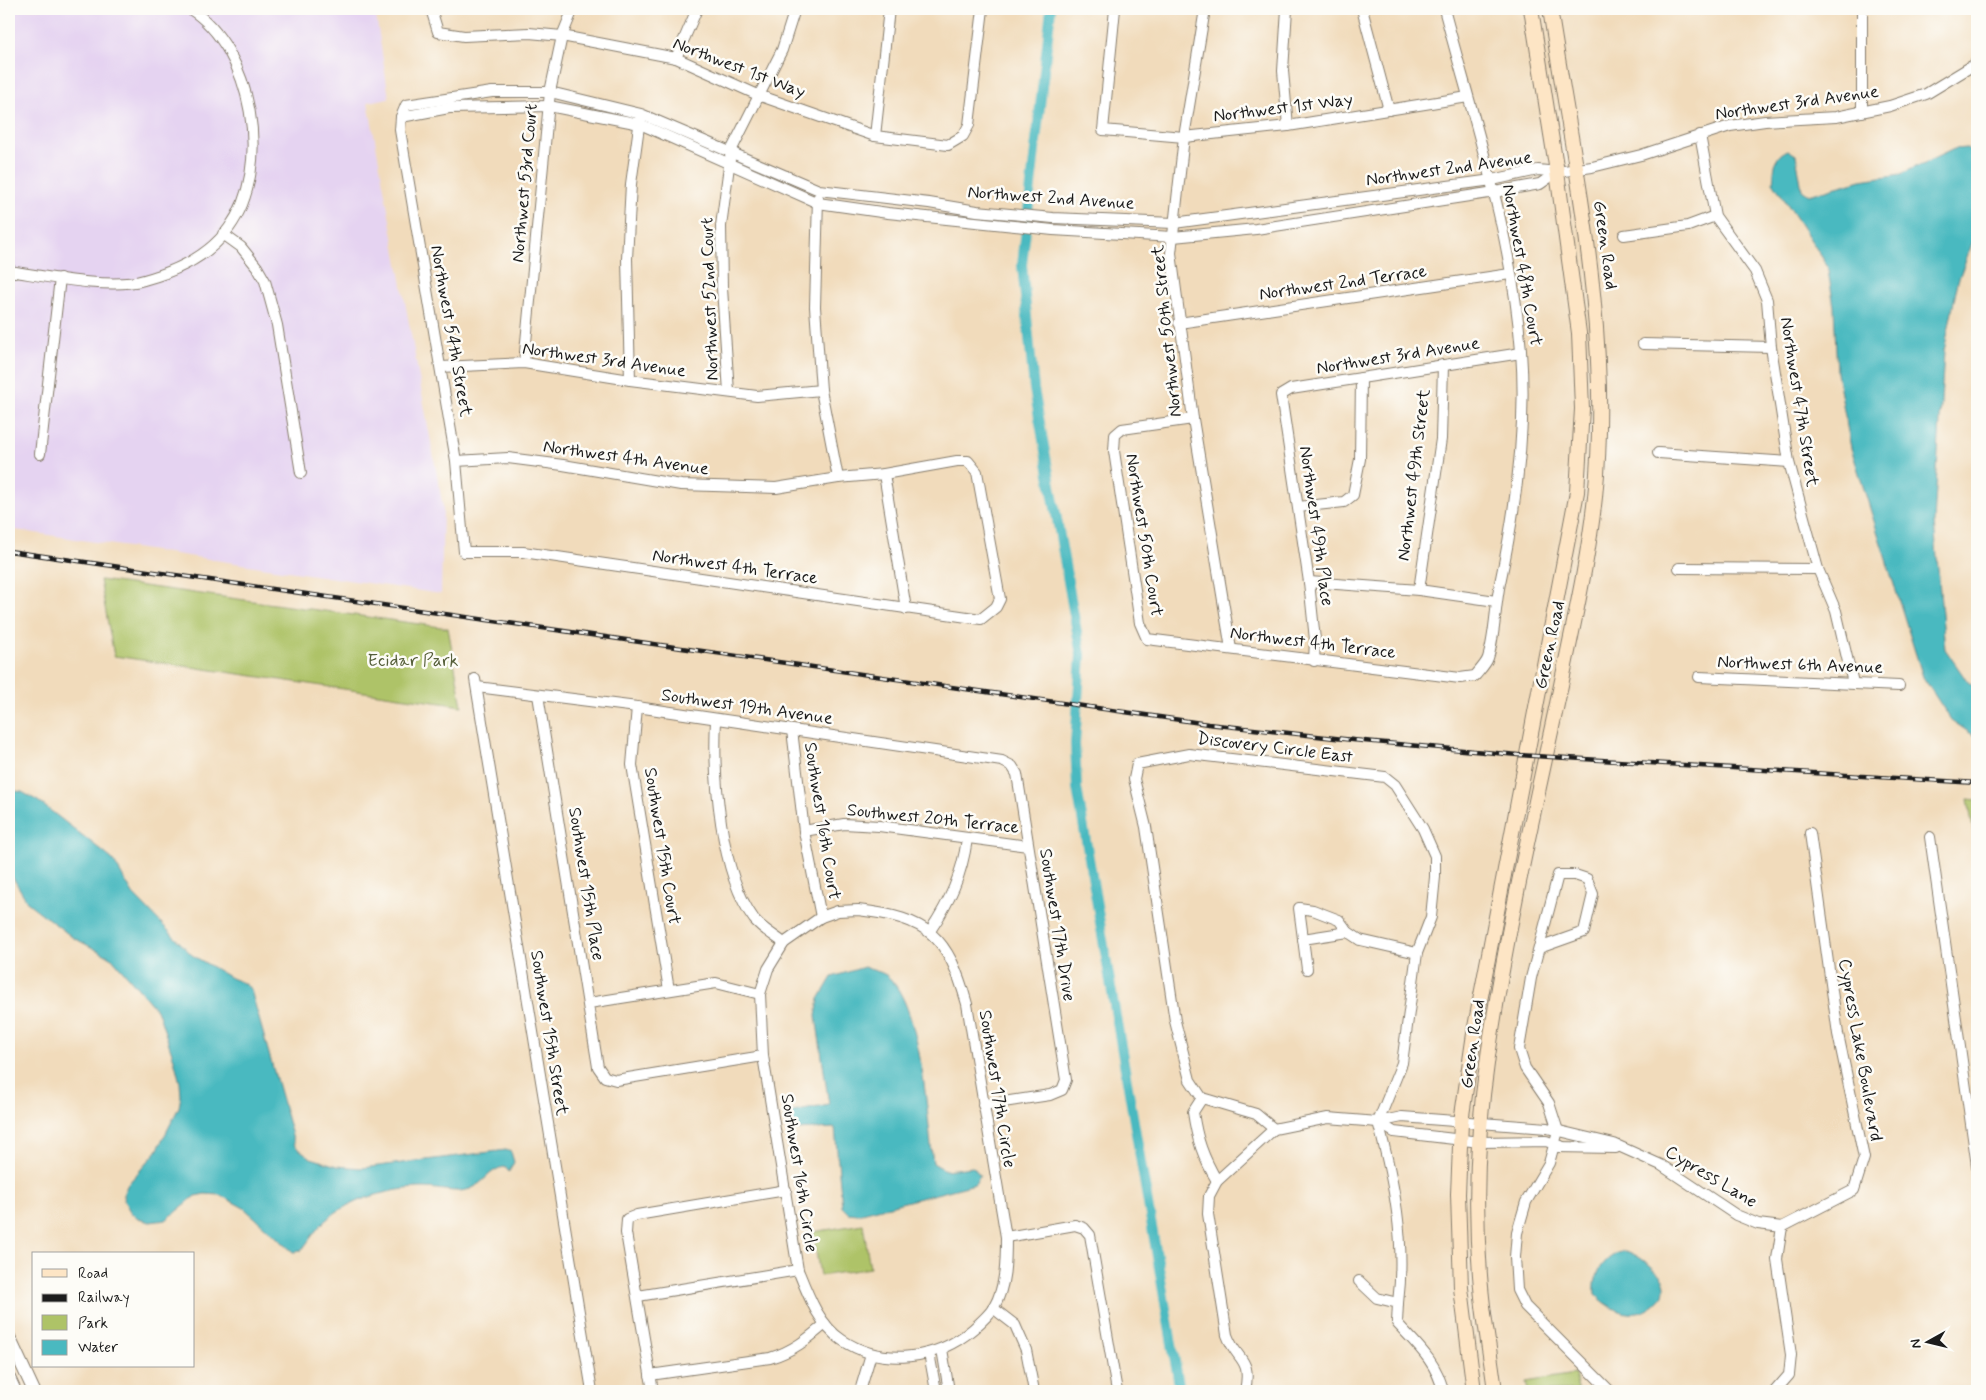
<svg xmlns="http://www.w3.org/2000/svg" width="1986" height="1400" viewBox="0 0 1986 1400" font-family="Mynerve,sans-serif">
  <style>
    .built { fill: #e5d3f1 }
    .green { fill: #aec367; stroke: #657042 }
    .water { fill: #4ab9c0; stroke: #336a6e }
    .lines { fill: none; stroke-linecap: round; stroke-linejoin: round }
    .canal { stroke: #4ab9c0; stroke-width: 10 }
    .minor-casing { stroke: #867c6c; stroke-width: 12 }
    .tertiary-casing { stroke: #867c6c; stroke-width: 14 }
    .secondary-casing { stroke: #867c6c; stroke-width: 16 }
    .minor { stroke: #fff; stroke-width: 10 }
    .tertiary { stroke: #fff; stroke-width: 12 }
    .secondary { stroke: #fde5c5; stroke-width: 14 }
    .rail-casing { stroke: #1c1c1c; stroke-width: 4.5 }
    .rail { stroke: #fdfcf7; stroke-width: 2.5; stroke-dasharray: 8; stroke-linecap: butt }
    .labels { text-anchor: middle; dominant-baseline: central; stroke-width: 5; stroke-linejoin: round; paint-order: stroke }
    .street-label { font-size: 18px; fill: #1c1c1c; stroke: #fdfcf7 }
    .park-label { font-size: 18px; fill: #565f3a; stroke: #fdfcf7 }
  </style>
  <rect width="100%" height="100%" fill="#fdfcf7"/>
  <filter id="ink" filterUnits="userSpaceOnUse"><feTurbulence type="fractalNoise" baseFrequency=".02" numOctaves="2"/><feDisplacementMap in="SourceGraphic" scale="10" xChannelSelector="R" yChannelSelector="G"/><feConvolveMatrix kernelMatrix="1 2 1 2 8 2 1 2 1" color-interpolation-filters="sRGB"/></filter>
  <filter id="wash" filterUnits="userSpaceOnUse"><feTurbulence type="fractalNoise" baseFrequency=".0096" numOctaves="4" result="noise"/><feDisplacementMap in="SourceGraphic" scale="20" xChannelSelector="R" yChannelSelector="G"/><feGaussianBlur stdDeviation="1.12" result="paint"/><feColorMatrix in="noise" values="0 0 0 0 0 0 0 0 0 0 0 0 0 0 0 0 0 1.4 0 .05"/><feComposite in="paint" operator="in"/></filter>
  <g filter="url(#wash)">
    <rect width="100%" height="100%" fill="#f1dbbb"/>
    <!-- built -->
    <path class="built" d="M9 9H375L389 98 368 102 443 507 441 594 9 529Z"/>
    <!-- green -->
    <g class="green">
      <path d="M100 580 448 628 462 706 114 656Z"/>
      <path d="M1968 799 1977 800V854Z"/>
      <path d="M863 1224 870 1268 820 1276 813 1232Z"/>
      <path d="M1575 1374 1578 1391H1528L1526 1382Z"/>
    </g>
    <!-- water -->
    <g class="water">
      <path d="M1967 148 1976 156 1977 161V230L1958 281 1944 351 1934 522 1945 649 1967 681 1977 689V735H1973L1951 720 1923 677 1851 448 1837 373 1834 306 1827 265 1773 182C1775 168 1773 156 1788 150L1796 155 1802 190 1809 195 1861 180 1901 174 1954 149Z"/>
      <path d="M9 790 22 792 38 801 91 842 113 860 133 894 192 955 231 978 246 984 251 990 295 1146 311 1158 337 1166 362 1168 506 1150 511 1152 514 1162 509 1172 505 1167C490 1168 484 1184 470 1189 456 1194 439 1188 425 1188 395 1187 346 1200 325 1221 316 1229 309 1241 301 1251L293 1252 244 1208 220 1195 205 1194 195 1196 166 1220 150 1222 138 1219 131 1213 124 1201V1192L128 1184 157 1151 179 1107 181 1096 180 1083 174 1059 158 1012 112 958 72 937 28 903 9 871Z"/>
      <path d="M864 967C870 970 880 971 886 975 922 1003 927 1118 933 1163L945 1170 973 1167 980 1175 975 1184 858 1214 848 1213 842 1207 835 1128 795 1130 790 1127 788 1113 829 1105 816 1016 819 999 832 977Z"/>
      <path d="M1625 1251C1636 1253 1657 1269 1663 1279 1666 1284 1665 1290 1664 1295 1643 1323 1617 1316 1595 1294 1593 1273 1605 1255 1625 1251Z"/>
    </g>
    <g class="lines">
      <!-- canal -->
      <path class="canal" d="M1051 9 1022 265 1034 389 1081 655 1075 744 1077 788 1180 1391"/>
    </g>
  </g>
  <g filter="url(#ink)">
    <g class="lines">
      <!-- minor casing -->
      <g class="minor-casing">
        <g id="minor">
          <path d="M431 9 438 32 464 36 529 33 562 36 676 58 758 95 875 136 948 145 963 136 969 125 983 9"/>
          <path d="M1115 9 1103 130 1184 137 1288 126 1468 97"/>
          <path d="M1205 9 1184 137 1171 253 1193 419 1231 649"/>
          <path d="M1287 9 1283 71 1288 126"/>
          <path d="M1362 9 1389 110"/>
          <path d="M676 58 697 9"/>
          <path d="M1862 112V9"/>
          <path d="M401 117 449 108 549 106 640 124 818 203 888 213 1053 230 1173 237 1256 229 1495 192 1540 184 1557 172"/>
          <path d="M1700 135 1715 216 1755 271 1767 300 1771 347 1789 462 1818 569 1836 611 1853 683"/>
          <path d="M875 136 889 9"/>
          <path d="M818 198 815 307 821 390 838 478"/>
          <path d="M223 234 241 247 257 267 265 281 277 325 301 473"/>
          <path d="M1624 235 1688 226 1715 216"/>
          <path d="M9 271C44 276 111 290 144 280 177 271 209 256 229 228 273 168 253 49 190 9"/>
          <path d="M1179 323 1510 274"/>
          <path d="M1643 344 1771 347"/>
          <path d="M524 363 550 92 562 36 573 9"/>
          <path d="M441 367 524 363 630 380 757 396 821 390"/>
          <path d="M630 380 627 259 631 184 640 119"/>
          <path d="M729 392 722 288 721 226 731 151 782 50 795 9"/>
          <path d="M1193 419 1122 429 1115 435 1114 451 1140 623 1147 639 1460 678 1475 676C1479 671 1486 664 1488 658 1495 636 1495 607 1500 583 1516 508 1527 428 1521 351 1512 234 1474 122 1444 9"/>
          <path d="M1658 453 1789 462"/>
          <path d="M40 454 60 278"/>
          <path d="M456 461 508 458 563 465 681 485 776 488 838 478 884 474 957 461H968L977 472 1000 599 996 607 981 619 523 552H464L456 461 400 130 401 117 406 105 492 92H550L641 114 819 190 929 203 977 211 1053 218 1174 223 1492 180 1538 170 1557 172 1592 167 1641 155 1730 126 1765 121 1836 117 1890 106 1926 94 1977 63"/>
          <path d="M884 474 906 609"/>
          <path d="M1298 507 1344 502 1353 495 1360 459 1361 378"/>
          <path d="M1679 568 1818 569"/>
          <path d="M1309 582 1419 590 1496 601"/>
          <path d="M1419 590 1441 439 1443 365"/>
          <path d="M1314 661 1315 640 1309 582 1281 395 1291 389 1521 353"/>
          <path d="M1699 677 1899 686"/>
          <path d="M475 679 592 1391"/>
          <path d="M477 687 637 707 1002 761 1012 766 1017 774 1066 1080 1062 1090 1050 1095 983 1105"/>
          <path d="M538 695 598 1067 605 1077 616 1080 763 1056"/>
          <path d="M637 707 632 765 669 990"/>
          <path d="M716 720C713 777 720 873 754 919 761 928 775 936 784 943"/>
          <path d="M792 730 804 831 821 917"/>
          <path d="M804 831 844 824 879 826 1028 846"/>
          <path d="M1930 837 1977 1166"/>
          <path d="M858 910C929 918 948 936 967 1004L1006 1237C1006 1260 1006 1286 994 1307 989 1315 980 1323 973 1329 937 1360 883 1367 842 1340 819 1325 808 1295 798 1270L763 1056 760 994 768 969 784 943 821 917 838 911Z"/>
          <path d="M930 931C950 901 962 875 967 839"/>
          <path d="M1303 939 1348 932"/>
          <path d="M1539 948 1584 932 1593 894 1587 879 1575 875H1558L1531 978 1519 1049 1525 1068 1549 1103 1558 1131 1549 1163 1526 1202 1517 1233 1515 1257 1517 1290 1525 1306 1610 1391"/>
          <path d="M1307 969 1299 908 1313 910 1339 920 1348 932 1360 940 1417 953"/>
          <path d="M589 1003 716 983 760 994"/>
          <path d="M1202 1098 1193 1112C1197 1140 1203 1157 1217 1181"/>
          <path d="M1378 1122 1402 1117 1547 1128 1614 1144 1661 1165 1736 1215 1758 1224 1782 1227"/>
          <path d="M1378 1122C1394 1182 1406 1241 1398 1303"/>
          <path d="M1274 1129 1256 1114 1202 1098 1190 1080 1175 1021 1146 827 1134 779 1137 764 1189 754 1385 777 1395 785 1423 829 1435 856V877L1431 917 1417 953 1402 1063 1378 1122"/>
          <path d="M1556 1147 1616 1148"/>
          <path d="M1782 1227 1854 1190 1864 1158 1838 1034 1810 833"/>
          <path d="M1006 1237 1075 1225 1084 1228 1090 1235 1117 1391"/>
          <path d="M1359 1281 1377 1298 1398 1303 1397 1323C1416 1344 1437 1362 1443 1391"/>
          <path d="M638 1296 798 1270"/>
          <path d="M993 1308 1015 1325 1026 1350 1034 1391"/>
          <path d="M942 1349 949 1391"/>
          <path d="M929 1353 936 1391"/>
          <path d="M650 1375 770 1358C793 1351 808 1339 825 1324"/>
          <path d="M653 1391 626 1233 627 1219 637 1215 786 1190"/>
          <path d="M860 1391 871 1354"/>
          <path d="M1245 1391C1252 1357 1237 1362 1227 1335L1208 1214 1209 1196 1217 1181 1274 1129 1328 1118 1378 1122 1394 1132 1480 1142 1546 1141 1561 1146"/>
          <path d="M1775 1391 1789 1375 1791 1355 1777 1259 1782 1227"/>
        </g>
      </g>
      <!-- tertiary casing -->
      <g class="tertiary-casing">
        <g id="tertiary">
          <path d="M9 1337 34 1391"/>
          <path d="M9 1378 15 1391"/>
        </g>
      </g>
      <!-- secondary casing -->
      <g class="secondary-casing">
        <g id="secondary">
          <path d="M1474 1391 1461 1288 1458 1194 1461 1122 1475 1027 1577 492 1582 409 1579 333 1557 172 1531 9"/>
          <path d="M1495 1391C1491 1357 1484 1322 1481 1287 1474 1211 1477 1131 1488 1056 1506 933 1534 811 1560 690 1573 626 1588 562 1595 497 1612 333 1575 170 1550 9"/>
        </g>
      </g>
      <!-- minor -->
      <use href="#minor" class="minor"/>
      <!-- tertiary -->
      <use href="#tertiary" class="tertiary"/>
      <!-- secondary -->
      <use href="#secondary" class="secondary"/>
      <!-- rail casing -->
      <g class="rail-casing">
        <path id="rail" d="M9 551 1208 724 1353 740 1518 755 1977 783"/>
      </g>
      <!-- rail -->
      <use href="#rail" class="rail"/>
    </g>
  </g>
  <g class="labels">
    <!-- street labels -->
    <g class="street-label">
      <text transform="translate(739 68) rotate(21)">Northwest 1st Way</text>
      <text transform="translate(1797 103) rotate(-8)">Northwest 3rd Avenue</text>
      <text transform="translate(1283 108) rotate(-7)">Northwest 1st Way</text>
      <text transform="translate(1449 169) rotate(-8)">Northwest 2nd Avenue</text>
      <text transform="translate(525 183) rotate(-85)">Northwest 53rd Court</text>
      <text transform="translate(1051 198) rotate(4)">Northwest 2nd Avenue</text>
      <text transform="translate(1605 245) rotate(82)">Green Road</text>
      <text transform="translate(1522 265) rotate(80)">Northwest 48th Court</text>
      <text transform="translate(1343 283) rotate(-8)">Northwest 2nd Terrace</text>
      <text transform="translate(710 299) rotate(-92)">Northwest 52nd Court</text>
      <text transform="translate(451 331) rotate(80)">Northwest 54th Street</text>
      <text transform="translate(1167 331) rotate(-96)">Northwest 50th Street</text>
      <text transform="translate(1398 356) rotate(-9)">Northwest 3rd Avenue</text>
      <text transform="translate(604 360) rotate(8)">Northwest 3rd Avenue</text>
      <text transform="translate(1799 402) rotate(81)">Northwest 47th Street</text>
      <text transform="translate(626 458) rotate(8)">Northwest 4th Avenue</text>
      <text transform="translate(1414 475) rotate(-83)">Northwest 49th Street</text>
      <text transform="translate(1316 526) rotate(82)">Northwest 49th Place</text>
      <text transform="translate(1144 535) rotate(81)">Northwest 50th Court</text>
      <text transform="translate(735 567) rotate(8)">Northwest 4th Terrace</text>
      <text transform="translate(1313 643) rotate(7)">Northwest 4th Terrace</text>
      <text transform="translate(1550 645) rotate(-78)">Green Road</text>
      <text transform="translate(1800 665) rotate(2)">Northwest 6th Avenue</text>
      <text transform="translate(747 707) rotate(8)">Southwest 19th Avenue</text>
      <text transform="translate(1275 748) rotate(7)">Discovery Circle East</text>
      <text transform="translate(933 819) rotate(6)">Southwest 20th Terrace</text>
      <text transform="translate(822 821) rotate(81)">Southwest 16th Court</text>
      <text transform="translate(662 846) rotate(81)">Southwest 15th Court</text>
      <text transform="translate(586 884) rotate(81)">Southwest 15th Place</text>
      <text transform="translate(1057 925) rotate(81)">Southwest 17th Drive</text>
      <text transform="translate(549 1033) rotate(81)">Southwest 15th Street</text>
      <text transform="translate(1473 1044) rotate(-82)">Green Road</text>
      <text transform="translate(1860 1050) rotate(80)">Cypress Lake Boulevard</text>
      <text transform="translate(997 1089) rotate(81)">Southwest 17th Circle</text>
      <text transform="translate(799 1173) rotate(81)">Southwest 16th Circle</text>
      <text transform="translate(1711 1177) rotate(31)">Cypress Lane</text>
    </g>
    <!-- park labels -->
    <g class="park-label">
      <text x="413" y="661">Ecidar Park</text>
    </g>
  </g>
  <!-- margin -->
  <rect width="1986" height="1400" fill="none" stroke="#fdfcf7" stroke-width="30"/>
  <!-- legend -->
  <rect x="32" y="1252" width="162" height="115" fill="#fdfcf7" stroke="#a3a29f"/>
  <rect x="42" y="1269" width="25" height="8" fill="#fde5c5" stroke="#a3a29f"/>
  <text x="78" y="1278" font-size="15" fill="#1c1c1c">Road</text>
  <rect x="42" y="1294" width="25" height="8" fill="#1c1c1c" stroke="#a3a29f"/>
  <text x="78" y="1302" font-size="15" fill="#1c1c1c">Railway</text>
  <rect x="42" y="1315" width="25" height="15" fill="#aec367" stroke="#a3a29f"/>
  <text x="78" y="1328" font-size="15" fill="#1c1c1c">Park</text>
  <rect x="42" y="1340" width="25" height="15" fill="#4ab9c0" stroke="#a3a29f"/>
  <text x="78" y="1352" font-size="15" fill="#1c1c1c">Water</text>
  <!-- north arrow -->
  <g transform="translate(1928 1342) rotate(262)" stroke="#fdfcf7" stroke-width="4" paint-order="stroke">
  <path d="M0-4L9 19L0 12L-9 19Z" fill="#1c1c1c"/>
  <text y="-8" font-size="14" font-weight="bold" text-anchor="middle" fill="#1c1c1c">N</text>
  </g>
</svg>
